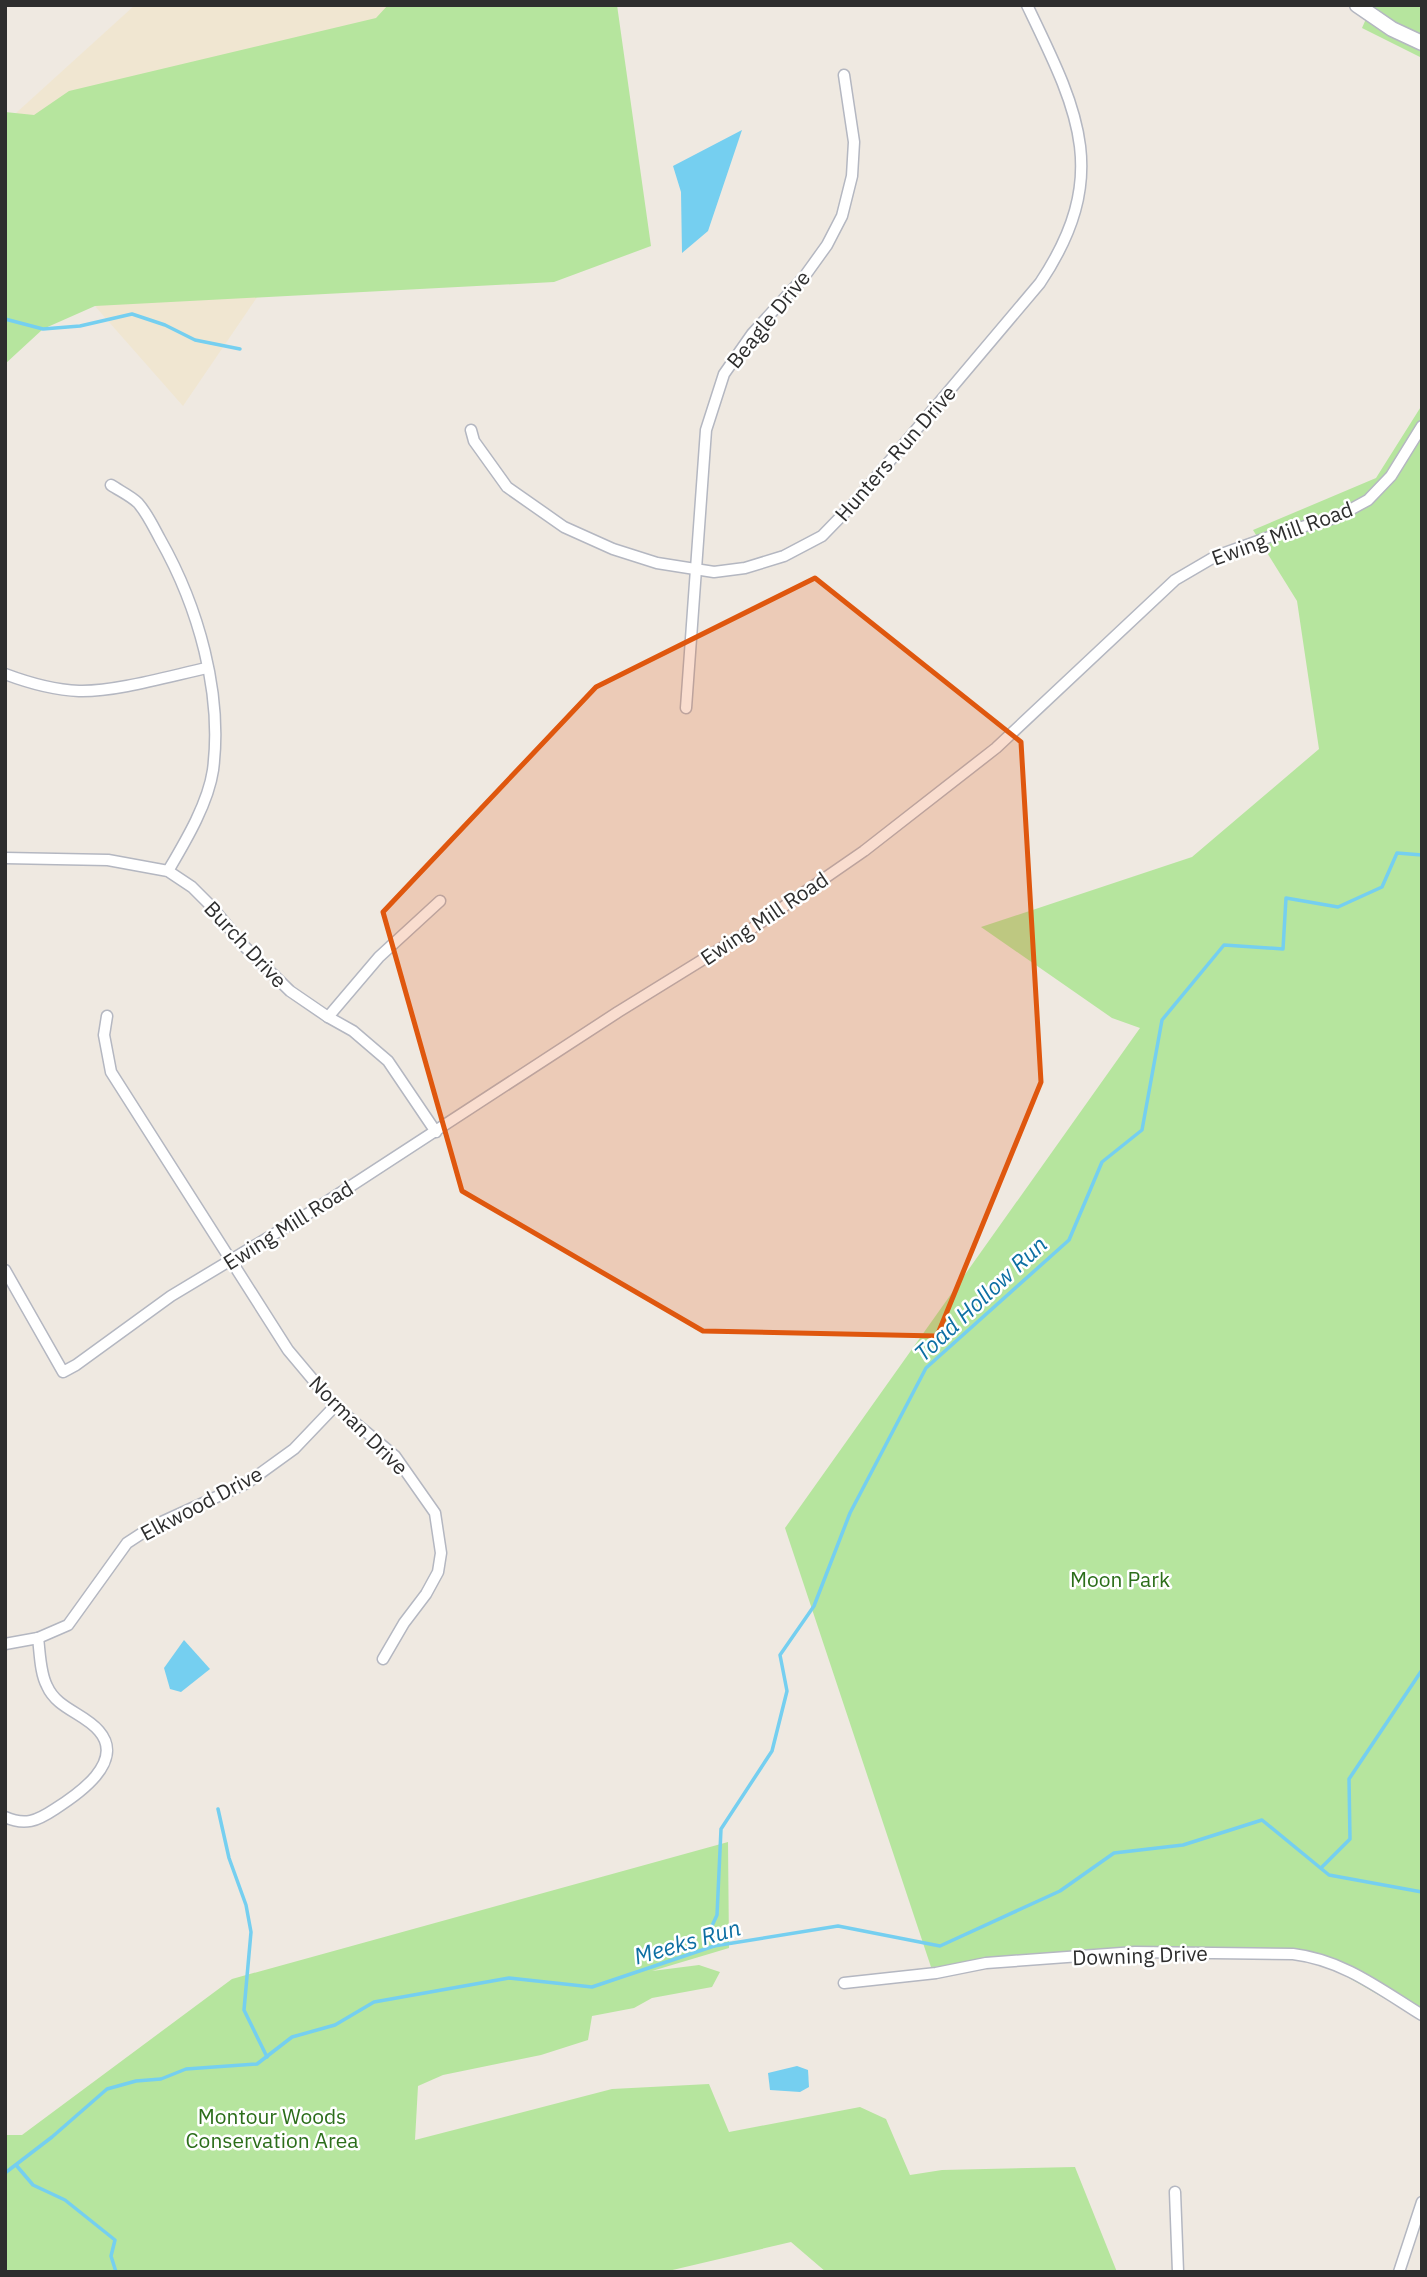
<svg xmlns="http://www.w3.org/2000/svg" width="1427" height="2277" viewBox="0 0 1427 2277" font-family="'IBM Plex Sans',sans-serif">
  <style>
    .education { fill: #f0e6d1 }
    .green { fill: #b6e59e }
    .water { fill: #75cff0 }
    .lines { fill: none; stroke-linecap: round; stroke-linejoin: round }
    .stream { stroke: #75cff0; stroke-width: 3.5 }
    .minor-casing { stroke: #b4b7c1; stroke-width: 13 }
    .secondary-casing { stroke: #b4b7c1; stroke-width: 17 }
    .minor { stroke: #fff; stroke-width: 10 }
    .secondary { stroke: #fff; stroke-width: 14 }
    .marked { fill: #df570e; fill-opacity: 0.2; stroke: #df570e; stroke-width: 5; stroke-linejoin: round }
    .labels { text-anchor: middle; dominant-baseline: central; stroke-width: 5; stroke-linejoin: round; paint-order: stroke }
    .street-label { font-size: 21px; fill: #2e2e2e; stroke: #fff }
    .park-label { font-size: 21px; fill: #2c6e1b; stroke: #fff }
    .water-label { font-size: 23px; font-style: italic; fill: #0d6fa3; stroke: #fff }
  </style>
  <rect width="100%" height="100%" fill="#efe9e1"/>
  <!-- education -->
  <path class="education" d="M135 5H456L183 406 5 204V123Z"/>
  <!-- green -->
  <g class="green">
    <path d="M388 5H617L651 246 554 282 95 306 43 329 5 364V112L34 115 69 91 376 18Z"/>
    <path d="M1372 5H1422V58L1362 28Z"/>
    <path d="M1422 405V2004L1415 2016 1304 1952 931 1967 785 1528 1140 1028 1112 1018 981 927 1192 857 1319 749 1297 601 1253 530 1376 478Z"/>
    <path d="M728 1842 729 1948 652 1971 699 1965 720 1972 712 1987 652 1998 634 2008 592 2016 588 2040 541 2055 443 2075 418 2086 415 2140 612 2089 709 2084 729 2132 860 2107 886 2119 910 2175 942 2170 1075 2167 1117 2272H826L791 2242 664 2272H5V2135H22L232 1979Z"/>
  </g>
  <!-- water -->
  <g class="water">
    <path d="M742 130 708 231 682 253 681 192 673 166Z"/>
    <path d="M184 1640 210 1669 181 1692 170 1689 164 1668Z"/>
    <path d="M797 2066 808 2070 809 2087 800 2092 770 2090 768 2073Z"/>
  </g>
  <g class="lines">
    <!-- stream -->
    <g class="stream">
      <path d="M5 319 43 329 80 326 132 314 165 325 195 340 240 349"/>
      <path d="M218 1809 229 1858 246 1905 251 1932 244 2010 267 2057"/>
      <path d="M1321 1868 1350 1839 1349 1779 1422 1670"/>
      <path d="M714 1946 710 1930 717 1915 721 1829 772 1751 787 1691 780 1655 814 1606 850 1513 926 1368 1069 1240 1102 1162 1142 1130 1162 1020 1224 945 1283 949 1286 898 1338 907 1382 887 1397 853 1422 855"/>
      <path d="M16 2165 33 2185 65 2200 115 2240 111 2256 116 2272"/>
      <path d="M5 2173 52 2137 107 2089 136 2081 161 2079 186 2069 257 2064 292 2037 335 2025 374 2002 509 1978 592 1987 714 1946 838 1926 940 1946 1060 1891 1114 1853 1183 1845 1262 1820 1329 1875 1422 1892"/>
    </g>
    <!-- minor casing -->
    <g class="minor-casing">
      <g id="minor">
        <path d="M471 430 474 441 507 487 564 527 613 549 657 563 714 572 745 568 784 556 822 536 856 501 1040 283C1112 175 1078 111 1027 5"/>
        <path d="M111 485C120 491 131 496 138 503 147 513 154 528 160 539 198 606 223 693 213 770 208 804 185 842 168 871"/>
        <path d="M5 674C29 683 53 690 79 691 115 692 170 676 207 668"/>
        <path d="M686 708 706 430 724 374 752 334 804 277 827 245 842 216 852 176 854 142 844 75"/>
        <path d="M5 858 108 860 168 871 192 887 211 906 244 946 290 991 328 1017 353 1031 388 1061 436 1132"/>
        <path d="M107 1016 104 1035 111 1072 288 1350 335 1406 395 1456 435 1513 441 1553 438 1572 426 1594 404 1623 383 1659"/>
        <path d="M328 1017 379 957 440 901"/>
        <path d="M5 1270 63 1372 76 1365 171 1296 314 1210 618 1012 741 936 864 851 996 748 1175 580 1216 556 1283 532 1335 518 1368 500 1391 476 1422 426"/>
        <path d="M5 1644 38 1638 68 1625 127 1543 153 1526 247 1483 294 1449 335 1406"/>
        <path d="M5 1817C25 1826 37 1821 55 1809 77 1795 126 1762 99 1731 84 1713 57 1709 47 1686 40 1673 40 1653 38 1638"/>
        <path d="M844 1983 936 1973 986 1963 1135 1952 1293 1954C1343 1960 1380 1989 1422 2015"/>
        <path d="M1175 2192 1178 2272"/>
        <path d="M1399 2272 1422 2202"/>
      </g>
    </g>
    <!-- secondary casing -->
    <g class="secondary-casing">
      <path id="secondary" d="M1357 5 1392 29 1422 43"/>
    </g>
    <!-- minor -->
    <use href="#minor" class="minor"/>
    <!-- secondary -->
    <use href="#secondary" class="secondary"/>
  </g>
  <!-- marked area -->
  <path class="marked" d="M815 578 1021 742 1041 1082 937 1336 703 1331 462 1191 383 912 596 687Z"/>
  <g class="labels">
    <!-- street labels -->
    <g class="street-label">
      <text transform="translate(768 319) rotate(-51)">Beagle Drive</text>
      <text transform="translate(895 453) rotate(-49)">Hunters Run Drive</text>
      <text transform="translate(1282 533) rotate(-20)">Ewing Mill Road</text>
      <text transform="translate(764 918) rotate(-34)">Ewing Mill Road</text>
      <text transform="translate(246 944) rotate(47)">Burch Drive</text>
      <text transform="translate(288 1225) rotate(-32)">Ewing Mill Road</text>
      <text transform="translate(359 1425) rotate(45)">Norman Drive</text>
      <text transform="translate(201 1503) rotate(-28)">Elkwood Drive</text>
      <text transform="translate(1140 1955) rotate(-2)">Downing Drive</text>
    </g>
    <!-- park labels -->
    <g class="park-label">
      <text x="1120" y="1579">Moon Park</text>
      <text x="272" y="2116">Montour Woods<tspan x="272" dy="24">Conservation Area</tspan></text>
    </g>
    <!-- water labels -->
    <g class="water-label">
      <text transform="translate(980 1298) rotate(-43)">Toad Hollow Run</text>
      <text transform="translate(687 1941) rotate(-16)">Meeks Run</text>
    </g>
  </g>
  <!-- border -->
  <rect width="1427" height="2277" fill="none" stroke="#2e2e2e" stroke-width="14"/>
</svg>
